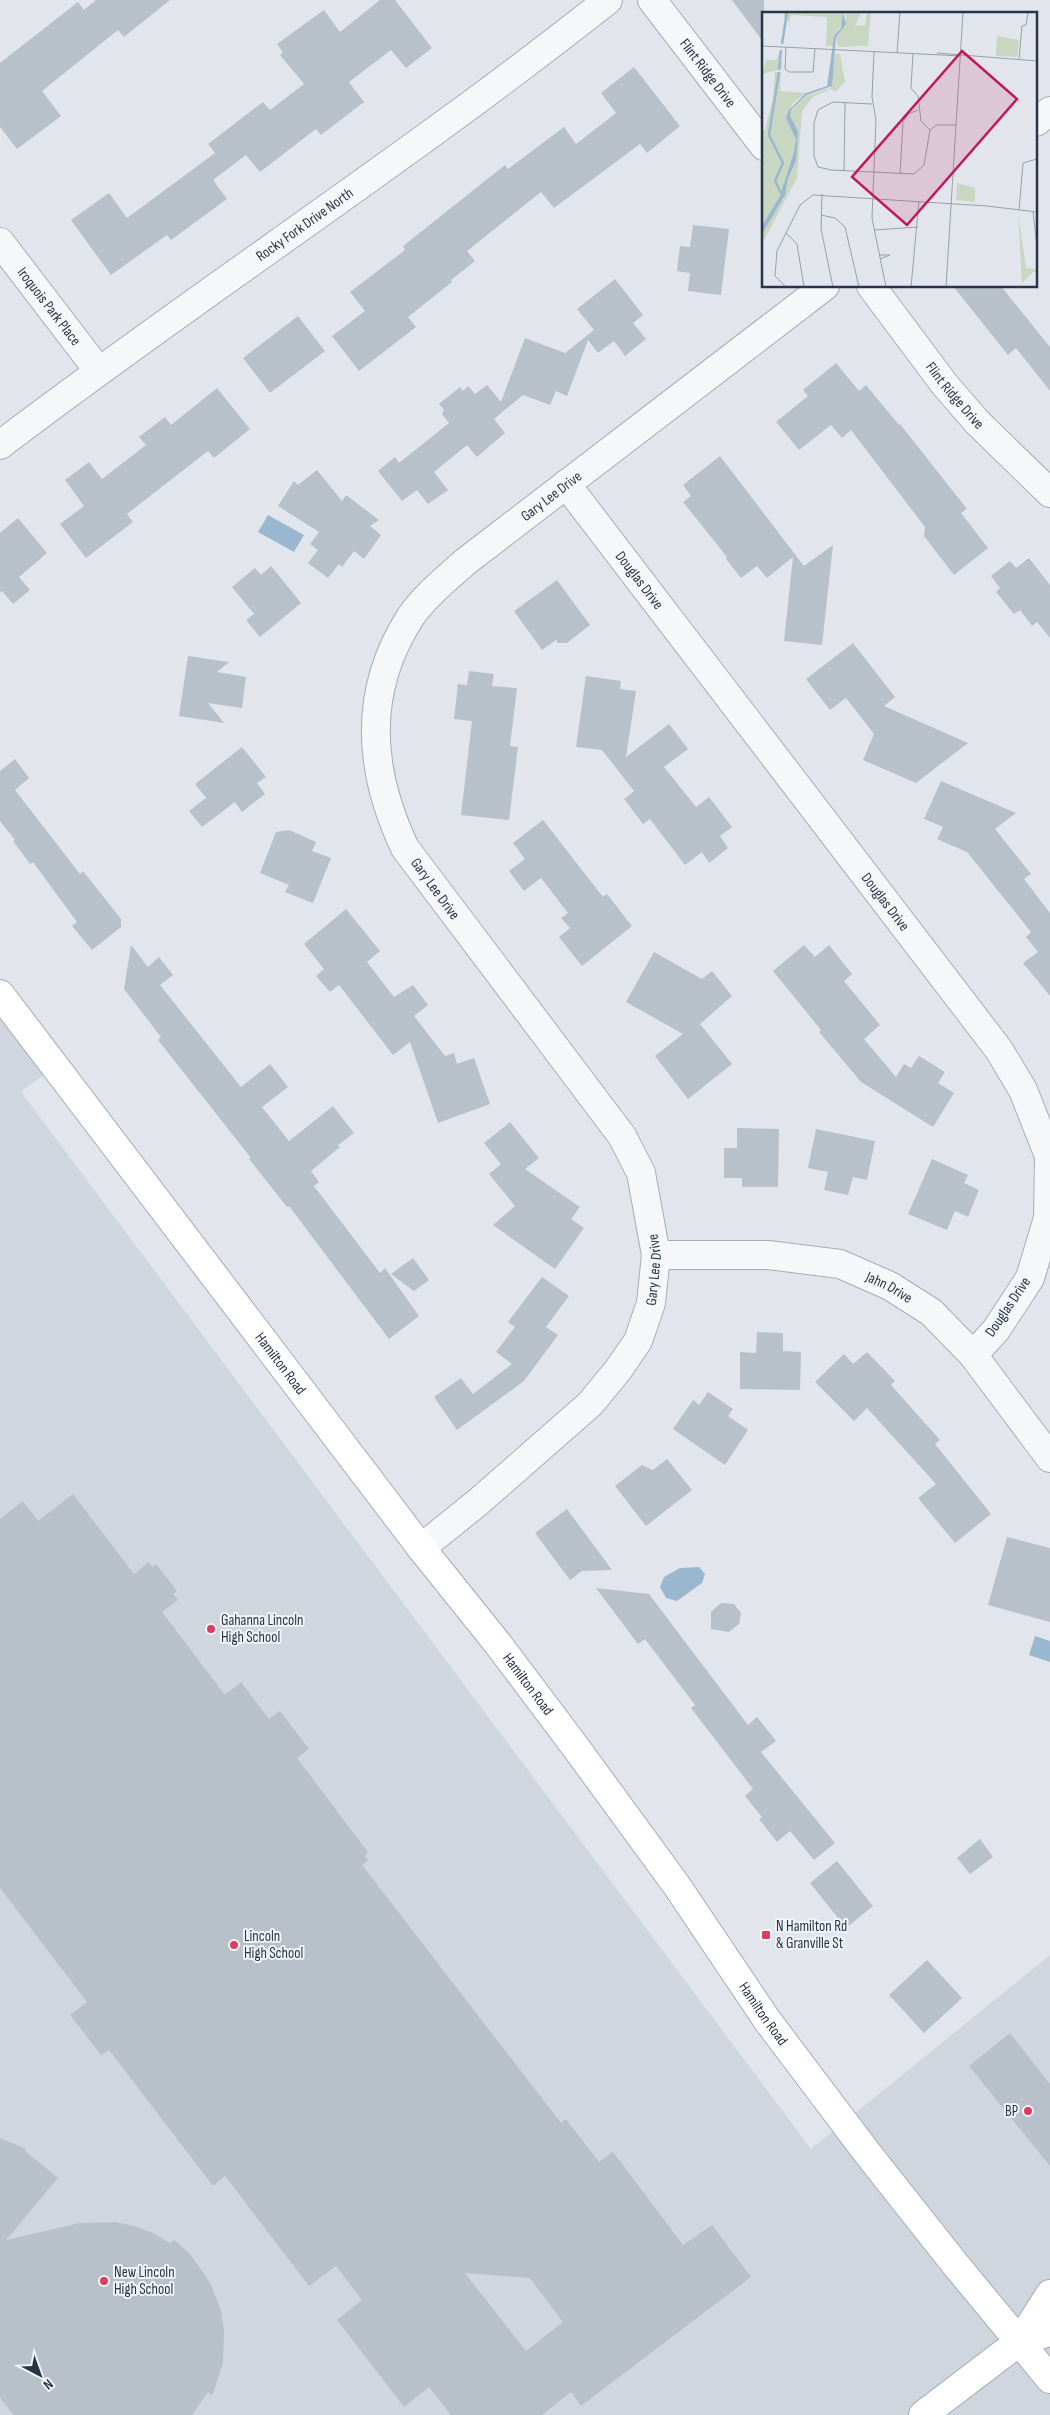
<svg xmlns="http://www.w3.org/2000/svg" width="1050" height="2415" viewBox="0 0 1050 2415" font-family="'Sofia Sans Condensed',sans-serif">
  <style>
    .built { fill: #cfd6de }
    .water { fill: #99b8cf }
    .building { fill: #b8c0ca; fill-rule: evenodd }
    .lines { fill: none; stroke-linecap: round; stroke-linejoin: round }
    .minor-casing { stroke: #a6adb7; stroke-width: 30 }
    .major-casing { stroke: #a0acb9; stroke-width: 30 }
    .minor { stroke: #f5f7f9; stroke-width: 28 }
    .major { stroke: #fff; stroke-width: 28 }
    .poi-dot { fill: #dd3b60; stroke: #f2f5f9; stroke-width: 2 }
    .labels { text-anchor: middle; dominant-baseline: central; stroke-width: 4; stroke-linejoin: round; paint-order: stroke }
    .street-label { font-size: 15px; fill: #283546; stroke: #f2f5f9 }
    .poi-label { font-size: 15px; fill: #283546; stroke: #f2f5f9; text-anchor: start }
    .inset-river { fill: none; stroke: #99b8cf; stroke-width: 2.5 }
    .inset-road { fill: none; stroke: #989faa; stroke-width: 1 }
    .view { fill: #c2185b; fill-opacity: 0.15; stroke: #c2185b; stroke-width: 2.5 }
    .inset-edge { fill: none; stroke: #283546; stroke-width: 2.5 }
  </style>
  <rect width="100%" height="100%" fill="#e2e6ec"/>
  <!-- built -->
  <path class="built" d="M0 986 59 1063 21 1092 811 2149 1050 1955V2415H0Z"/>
  <!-- water -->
  <g class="water">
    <path d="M268 515 304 535 294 552 258 532Z"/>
    <path d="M699 1567 705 1574 702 1583 677 1601 666 1598 660 1587 664 1577 680 1568Z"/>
    <path d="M1035 1636 1050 1641V1662L1029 1655Z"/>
  </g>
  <!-- building -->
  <g class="building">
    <path d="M96 0H170L124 37 118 30 42 91 61 116 17 149 0 127V63L78 2 84 10Z"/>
    <path d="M380 0H395L432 48 406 68 391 50 349 82 364 102 321 135 316 129 260 172 246 155 213 180 227 199 171 240 167 235 111 275 71 220 109 193 127 218 215 153 208 144 263 102 270 110 304 84 280 55 283 52 277 44 324 10 340 32Z"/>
    <path d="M732 0H764V43Z"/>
    <path d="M634 67 680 126 647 153 640 144 554 208 541 192 467 251 475 261 451 280 452 282 408 317 416 327 359 371 332 336 365 311 350 292 405 250 403 246 505 165 508 169 564 127 576 144 616 113 601 93Z"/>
    <path d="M693 225 729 229 721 295 688 291 690 273 677 271 680 246 690 247Z"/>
    <path d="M615 279 643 315 633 323 646 339 625 356 614 341 598 353 588 340 567 396 556 391 550 405 523 395 494 419 505 433 477 457 467 445 434 472 448 490 428 504 417 490 402 501 378 471 395 457 399 463 449 423 442 414 444 410 439 404 460 387 463 391 468 386 475 394 487 385 501 402 525 338 565 353 594 330 577 309Z"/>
    <path d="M953 286H1001L1050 347V391L1016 348 1008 355Z"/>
    <path d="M298 316 325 351 270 393 243 358Z"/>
    <path d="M836 363 859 391 866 385 899 425 900 424 967 509 961 513 988 548 954 575 924 536 925 527 851 430 842 438 831 425 799 450 776 422 808 396 803 390Z"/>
    <path d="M217 388 250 429 214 458 208 451 127 514 133 522 86 558 60 524 84 506 65 480 89 462 102 479 146 445 139 437 165 417 171 425Z"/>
    <path d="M720 456 804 566 833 545 822 645 784 641 793 557 767 578 757 566 741 578 726 559 727 557 683 502 691 496 683 485Z"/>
    <path d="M317 470 342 501 346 495 379 520 370 526 381 535 364 559 354 551 342 567 339 564 328 578 308 563 318 550 310 544 319 532 278 506 294 481 298 485Z"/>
    <path d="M18 518 47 553 19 577 30 590 13 604 2 591 0 593V533Z"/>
    <path d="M1029 558 1050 585V638L1037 622 1032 626 1020 610 1014 614 996 592 1000 588 991 576 1010 561 1016 568Z"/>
    <path d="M271 566 301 603 260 637 246 620 254 614 232 587 255 568 261 575Z"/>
    <path d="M557 580 590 625 567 643H558L556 640 542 650 514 611Z"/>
    <path d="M853 643 895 697 884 706 968 743 916 783 863 760 874 734 846 698 830 710 806 679Z"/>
    <path d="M188 656 229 662 217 672 246 677 242 708 208 703 224 723 179 716Z"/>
    <path d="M469 671 494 674 492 686 517 688 510 746 518 747 509 820 461 815 472 721 454 719 458 684 467 685Z"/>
    <path d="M586 676 621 681 620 689 636 691 626 757 669 724 688 749 664 767 696 807 709 797 732 827 720 836 728 848 709 863 702 852 685 865 650 819 643 824 624 799 634 791 602 750 576 747Z"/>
    <path d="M242 747 266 777 257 783 265 794 242 812 235 802 202 827 189 811 206 798 195 784Z"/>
    <path d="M15 759 29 778 15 790 80 874 83 871 121 919V927L92 950 72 926 77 922 33 862 30 864 13 841 15 840 0 821V771Z"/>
    <path d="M941 781 1016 813 995 829 1031 874 1024 879 1050 913V996L1023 963 1038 952 1026 937 1031 932 967 852 937 839 943 827 924 819Z"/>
    <path d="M543 820 603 897 607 894 632 926 582 966 559 937 570 928 561 918 568 913 541 878 524 891 509 871 525 859 513 843Z"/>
    <path d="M289 830 316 842 312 851 331 858 313 903 285 892 289 885 260 873 276 832Z"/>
    <path d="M346 909 380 951 367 962 394 997 413 985 428 1005 414 1016 445 1056 454 1053 457 1064 474 1058 490 1104 438 1123 410 1042 393 1055 339 985 330 992 316 976 324 969 304 944Z"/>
    <path d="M131 945 148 967 159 957 173 975 160 985 241 1087 270 1064 288 1087 262 1107 289 1141 333 1106 354 1133 338 1145 340 1147 311 1171 319 1182 314 1186 380 1273 385 1268 419 1316 389 1339 289 1206 287 1207 249 1159 251 1158 158 1040 161 1037 124 989Z"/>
    <path d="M804 945 815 957 829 945 852 974 844 981 880 1025 864 1039 896 1077 904 1064 911 1068 919 1056 945 1072 938 1083 954 1093 933 1127 861 1082 819 1032 821 1030 773 971Z"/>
    <path d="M654 952 702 979 712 971 732 996 700 1024 732 1064 688 1099 655 1056 683 1034 626 1002Z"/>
    <path d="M510 1122 539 1158 525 1169 580 1207 571 1219 584 1228 555 1269 493 1225 515 1206 489 1174 501 1164 484 1143Z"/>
    <path d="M737 1128 779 1129 778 1187H742V1178H724V1148H737Z"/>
    <path d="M816 1129 875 1141 867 1180 853 1177 848 1195 824 1190 828 1172 808 1168Z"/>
    <path d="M932 1159 968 1175 964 1183 979 1190 968 1217 955 1211 947 1230 908 1214Z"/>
    <path d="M413 1258 429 1280 414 1291 391 1274Z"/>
    <path d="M542 1277 569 1296 546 1327 558 1335 524 1381 457 1430 434 1397 461 1378 473 1394 512 1364 496 1352 515 1327 508 1322Z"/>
    <path d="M757 1332 783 1333V1351L801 1352 800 1390 740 1389V1352L756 1353Z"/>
    <path d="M867 1352 895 1381 891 1385 940 1440 935 1444 991 1514 955 1543 918 1498 936 1484 867 1408 854 1421 815 1382 844 1354 853 1364Z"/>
    <path d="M708 1392 733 1409 728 1416 748 1430 725 1465 673 1429 693 1400 699 1405Z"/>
    <path d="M667 1459 692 1490 646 1526 615 1486 642 1465 653 1470Z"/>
    <path d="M73 1494 134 1574 149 1562 152 1567 156 1564 177 1591 173 1594 178 1600 162 1612 225 1695 241 1682 269 1719 280 1711 309 1749 297 1758 368 1852 365 1856 368 1860 362 1865 561 2123 566 2119 599 2162 613 2152 683 2245 712 2225 751 2277 581 2406 571 2392 542 2415H451L429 2387 404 2407 337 2320 362 2300 336 2266 309 2286 225 2176 213 2186 109 2050 101 2055 70 2015 87 2002 0 1888V1519L23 1501 38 1521ZM465 2273 530 2278 563 2322 526 2351Z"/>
    <path d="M567 1509 612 1570 582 1571 570 1580 535 1533Z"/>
    <path d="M1007 1537 1050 1548V1622L988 1605Z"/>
    <path d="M596 1588 649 1594 748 1725 757 1717 776 1741 761 1752 835 1843 814 1860 790 1831 777 1842 759 1819 762 1817 745 1796 753 1789 691 1708 695 1705 645 1639 638 1644Z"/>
    <path d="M721 1603 734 1604 741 1613 739 1624 729 1632 711 1629V1612Z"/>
    <path d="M980 1839 993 1857 970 1874 957 1858Z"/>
    <path d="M837 1861 873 1906 846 1928 810 1883Z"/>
    <path d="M927 1960 962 1998 924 2033 889 1995Z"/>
    <path d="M1010 2033 1050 2084V2166L969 2066Z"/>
    <path d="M0 2138 26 2149 25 2151 58 2178 6 2240 80 2223 115 2222 134 2226 153 2233 170 2243 174 2240 189 2253 205 2275 212 2287 221 2311 224 2331 223 2363 212 2396 208 2392 192 2415H14L0 2398Z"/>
  </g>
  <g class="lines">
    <!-- minor casing -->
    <g class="minor-casing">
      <g id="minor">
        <path id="s1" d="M652 0 764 146"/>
        <path d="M1036 122 1050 111"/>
        <path id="s2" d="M0 242 98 370"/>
        <path id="s3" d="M871 286 945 385 977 422 1050 493"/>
        <path id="s4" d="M0 445C200 293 411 156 608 0"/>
        <path id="s5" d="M566 484 999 1050 1023 1090 1049 1156 1048 1218 1030 1278 996 1330 973 1355"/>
        <path id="s6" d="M656 1255H768L840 1264 890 1286 931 1312 973 1355 1050 1458"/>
        <path id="s7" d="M421 1548 477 1503 590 1404 618 1370 638 1341 651 1303 656 1255 641 1173 622 1136 405 848C368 770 362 692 411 616 425 596 446 579 465 562L825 286"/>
      </g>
    </g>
    <!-- major casing -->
    <g class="major-casing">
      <g id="major">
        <path id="s8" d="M0 994 421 1548 498 1644 574 1745 677 1886 767 2020 868 2154 955 2264 1050 2379"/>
        <path d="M1020 2341 1050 2294"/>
        <path d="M923 2415 1020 2341 1050 2332"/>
      </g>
    </g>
    <!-- minor -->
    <use href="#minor" class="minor"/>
    <!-- major -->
    <use href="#major" class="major"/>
  </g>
  <!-- markers -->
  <g class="poi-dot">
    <circle cx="211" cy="1629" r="5"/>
    <rect x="761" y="1930" width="10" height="10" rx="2.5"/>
    <circle cx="234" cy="1945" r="5"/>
    <circle cx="1028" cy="2111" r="5"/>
    <circle cx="104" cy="2281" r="5"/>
  </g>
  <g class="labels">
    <!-- street labels -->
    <g class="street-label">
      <text stroke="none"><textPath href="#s1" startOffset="92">Flint Ridge Drive</textPath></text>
      <text stroke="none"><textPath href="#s4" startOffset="376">Rocky Fork Drive North</textPath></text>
      <text stroke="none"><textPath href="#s2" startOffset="81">Iroquois Park Place</textPath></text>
      <text stroke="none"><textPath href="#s3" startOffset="138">Flint Ridge Drive</textPath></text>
      <text stroke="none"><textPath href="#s7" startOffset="1304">Gary Lee Drive</textPath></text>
      <text stroke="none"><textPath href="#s5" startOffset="121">Douglas Drive</textPath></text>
      <text transform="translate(435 889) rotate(54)">Gary Lee Drive</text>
      <text stroke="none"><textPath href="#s5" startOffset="526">Douglas Drive</textPath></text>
      <text stroke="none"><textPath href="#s7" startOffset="375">Gary Lee Drive</textPath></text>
      <text stroke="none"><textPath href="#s6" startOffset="239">Jahn Drive</textPath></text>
      <text transform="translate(1008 1307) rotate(-56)">Douglas Drive</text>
      <text stroke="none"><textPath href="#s8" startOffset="464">Hamilton Road</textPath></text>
      <text stroke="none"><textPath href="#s8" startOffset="869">Hamilton Road</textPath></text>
      <text stroke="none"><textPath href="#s8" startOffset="1274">Hamilton Road</textPath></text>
    </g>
    <!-- poi labels -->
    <g class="poi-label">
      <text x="221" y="1620">Gahanna Lincoln<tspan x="221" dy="17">High School</tspan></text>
      <text x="776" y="1926">N Hamilton Rd<tspan x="776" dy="17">&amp; Granville St</tspan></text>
      <text x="244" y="1936">Lincoln<tspan x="244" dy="17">High School</tspan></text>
      <text x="1018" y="2111" text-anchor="end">BP</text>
      <text x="114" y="2272">New Lincoln<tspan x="114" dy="17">High School</tspan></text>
    </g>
  </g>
  <!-- overview -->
  <g transform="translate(762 12)">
    <rect width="275" height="275" fill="#e2e6ec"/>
    <path d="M22 0H81V11L72 24 71 34H64L65 5 29 3 27 10 22 6ZM83 0H100L93 13 103 14 105 0H109L106 34 76 35 74 25 84 8ZM235 24 257 28 255 45 234 44ZM19 38 20 57 0 62 4 48H14ZM73 41 78 42 83 70 73 80 69 77 51 85 40 99 35 166 0 232V118H3L11 85 13 60H19L18 79 44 81 31 91 24 106 35 117 28 104 31 97 46 83 69 76ZM195 171 213 176V190L194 188ZM256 200 264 256 275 257V261L271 260 260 271Z" fill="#c9d6c2"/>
    <path d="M81 0 84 12 74 25 70 74 45 83 30 97 28 104 36 119 34 149 26 166 23 183 0 222V214L18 184 32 140 34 127 24 106 27 98 44 81 65 74 72 24 79 16Z" fill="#99b8cf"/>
    <path class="inset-river" d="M20 32 25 0M17 58 19 38M17 60 7 123 21 151 13 169 19 181"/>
    <path class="inset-road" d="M0 34 199 44M24 35 23 57 27 60H51L53 37M112 40 110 85 114 108 110 206 124 275M135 41 138 0M175 41 275 49M257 47 260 14 264 13 266 0M149 76 156 84 159 109 168 118M149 76 151 42M110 92 71 90 56 98 52 111V144L56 155 69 158 152 162 162 153 168 118 175 113H194M82 159 83 91M138 162 141 110 146 102 156 98M60 182 59 217 71 275M257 198 261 151 275 147M271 200 275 234M59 203 73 206 83 215 97 275M112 218 156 215M24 221 35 232 42 275M117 243H128L118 247M24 275 13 264 15 239 38 193 51 183 225 194 275 200M149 275 157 189M184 275 201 0"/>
    <path class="view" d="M200 39 255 87 145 213 90 165Z"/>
    <rect width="275" height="275" class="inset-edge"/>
  </g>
  <!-- north arrow -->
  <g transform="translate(40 2375) rotate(139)" stroke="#f2f5f9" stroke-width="4" paint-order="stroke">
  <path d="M0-4L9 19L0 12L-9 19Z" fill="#283546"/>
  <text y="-8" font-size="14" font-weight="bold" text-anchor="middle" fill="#283546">N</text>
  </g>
</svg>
